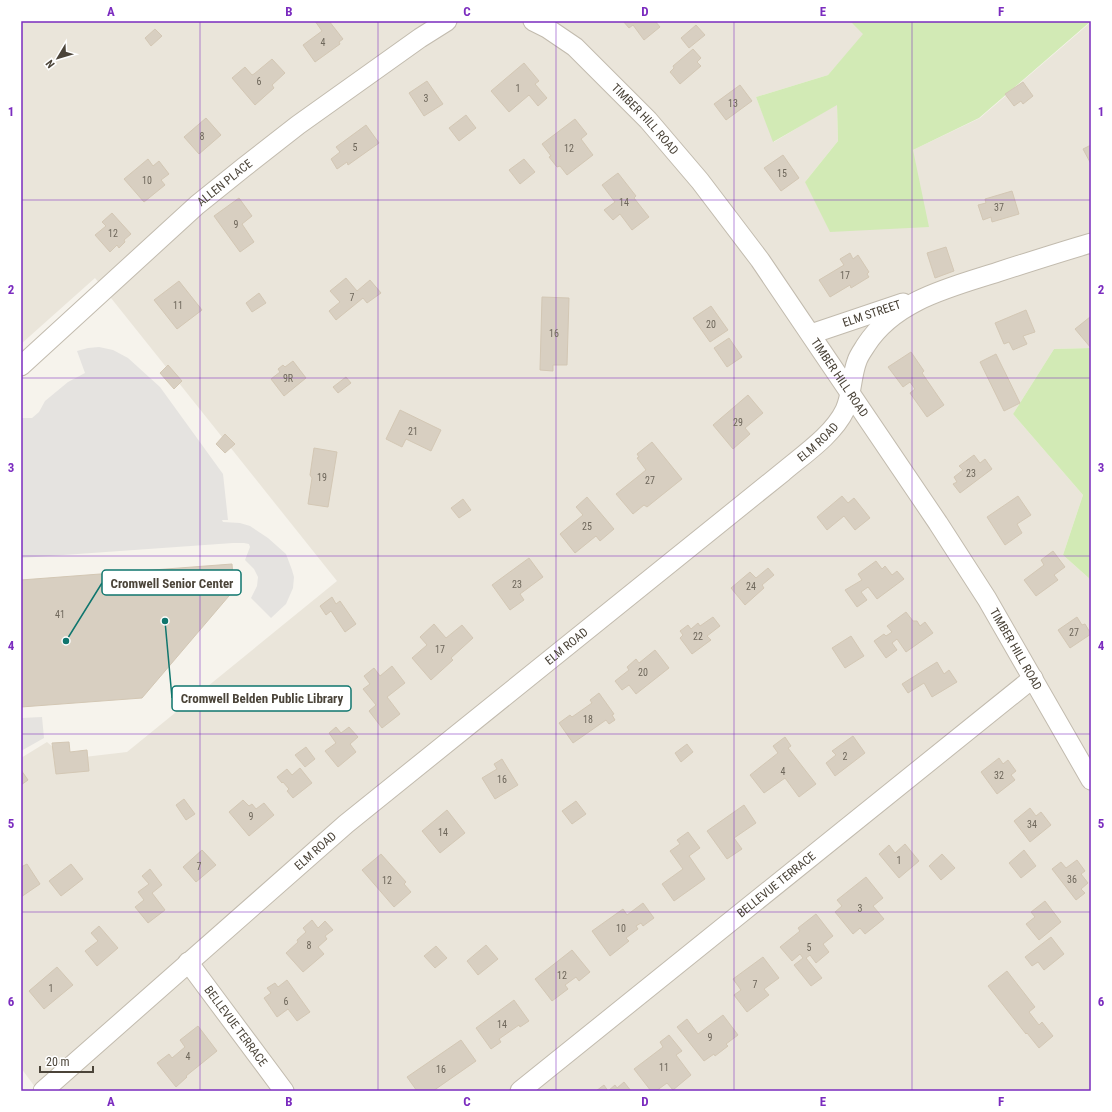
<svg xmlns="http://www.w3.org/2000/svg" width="1112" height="1112" viewBox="0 0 1112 1112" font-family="'Roboto Condensed',sans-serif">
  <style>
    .residential { fill: #eae5da }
    .green { fill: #d2eab5 }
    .parking { fill: #e5e3e0 }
    .building { fill: #d8cfc1; stroke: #d3c7b4 }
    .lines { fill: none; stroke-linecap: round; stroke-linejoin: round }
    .minor-casing { stroke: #c2bbae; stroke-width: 21 }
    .minor { stroke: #fff; stroke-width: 19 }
    .grid { fill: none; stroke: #7b2cbf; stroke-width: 1; stroke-opacity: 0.55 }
    .labels { text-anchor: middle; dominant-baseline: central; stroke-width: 3.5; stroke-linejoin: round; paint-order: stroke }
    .number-label { font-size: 10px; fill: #6e675b }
    .street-label { font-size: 12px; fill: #4b4439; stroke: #fff }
    .leader { fill: none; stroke: #0f766e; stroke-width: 1.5 }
    .callout-dot { fill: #0f766e; stroke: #fff; stroke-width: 1.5 }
    .callout { fill: #fff; stroke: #0f766e; stroke-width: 1.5 }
    .callout-label { font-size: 13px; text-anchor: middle; font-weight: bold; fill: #4b4439 }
    .neatline { fill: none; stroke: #7b2cbf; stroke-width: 1.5 }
    .grid-label { font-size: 13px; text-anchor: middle; font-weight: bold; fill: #7b2cbf }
  </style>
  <rect width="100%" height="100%" fill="#f6f3ec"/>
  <!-- residential -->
  <path class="residential" d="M21 21H850L864 34 828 75 756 97 774 142 837 104 838 141 805 182 913 150 980 118 1091 22V348L1054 349 1013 414 1083 495 1063 555 1091 580V1091H38L21 1068V758L47 742 67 759 127 752 337 581 95 278 21 344Z"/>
  <!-- green -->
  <g class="green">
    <path d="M850 21H1091L979 118 913 150 929 227 830 232 805 182 838 141 837 105 773 142 756 97 828 75 863 34Z"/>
    <path d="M1091 348V580L1063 555 1083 495 1013 414 1054 349Z"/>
  </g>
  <!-- parking -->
  <g class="parking">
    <path d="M99 347 113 350 128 358 160 387 223 474 228 520H222L223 522 240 523 250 526 268 538 286 554 292 570 294 577 293 588 286 604 271 618 251 598 257 586 258 577 254 569 245 560 250 547 249 544 244 543H233L21 558V418H32L39 412 45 401 68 382 85 373 77 351 88 348Z"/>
    <path d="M42 717 44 738 21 751V718Z"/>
  </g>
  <!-- building -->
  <g class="building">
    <path d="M315 21H329L343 39 339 42 340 44 315 62 303 45 322 31Z"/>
    <path d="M623 21H655L660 27 644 40 633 25 629 28Z"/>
    <path d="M696 25 705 35 689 48 681 38Z"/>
    <path d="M155 29 162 36 151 46 145 38Z"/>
    <path d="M693 49 701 58 697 62 701 66 680 84 670 72 674 68 673 66Z"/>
    <path d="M272 59 285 73 272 85 274 88 255 105 232 78 245 67 252 75 254 74Z"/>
    <path d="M524 63 539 81 535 84 547 98 538 106 529 95 509 112 491 91Z"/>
    <path d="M427 81 443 104 424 116 409 93Z"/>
    <path d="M1023 82 1033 96 1023 104 1021 101 1014 106 1005 94Z"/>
    <path d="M740 85 752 101 726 120 714 104Z"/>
    <path d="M466 115 476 128 459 141 449 128Z"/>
    <path d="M206 118 221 135 199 154 184 137Z"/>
    <path d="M575 119 587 134 581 139 593 155 567 175 560 166 557 167 549 157 551 156 542 144Z"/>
    <path d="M366 125 379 143 348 165 347 162 337 169 331 159 340 152 336 147Z"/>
    <path d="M1091 145V164L1083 149Z"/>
    <path d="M783 155 799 178 781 191 764 168Z"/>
    <path d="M148 159 153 166 159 161 169 174 161 180 165 185 144 202 124 179Z"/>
    <path d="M524 159 535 172 520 184 509 170Z"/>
    <path d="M618 173 636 196 634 198 649 217 632 230 620 214 613 220 604 210 615 202 602 185Z"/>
    <path d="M1012 191 1019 214 992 222 991 217 983 220 978 205 986 203 985 199Z"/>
    <path d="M239 198 252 216 242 224 254 242 240 252 214 216Z"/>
    <path d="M112 213 131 234 124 240 125 242 119 248 117 245 110 252 95 235 106 226 102 222Z"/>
    <path d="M946 247 954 271 935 278 927 253Z"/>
    <path d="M850 253 853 259 858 255 869 272 867 274 869 277 851 288 850 285 830 297 819 280 844 265 840 259Z"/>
    <path d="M346 278 357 291 370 280 381 293 367 303 363 298 336 320 329 311 340 302 330 291Z"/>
    <path d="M179 281 202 310 177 329 154 300Z"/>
    <path d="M259 293 266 303 252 312 246 303Z"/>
    <path d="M542 297 569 298 567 365H553V371L540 370Z"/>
    <path d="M711 306 728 330 710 342 693 318Z"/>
    <path d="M1026 310 1035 332 1023 336 1027 344 1013 350 1009 342 1004 344 995 323Z"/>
    <path d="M1090 317 1091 318V348L1075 329Z"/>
    <path d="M729 338 742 357 727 367 714 348Z"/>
    <path d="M911 352 924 371 922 373 944 405 927 417 910 393 915 389 910 382 903 387 888 367Z"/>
    <path d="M996 354 1020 403 1004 411 980 362Z"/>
    <path d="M293 361 306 378 284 396 271 379 280 372 278 369 283 365 285 367Z"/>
    <path d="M168 365 182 381 174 389 160 373Z"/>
    <path d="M346 377 351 383 338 393 333 387Z"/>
    <path d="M748 395 763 413 745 428 750 434 733 449 713 425Z"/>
    <path d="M400 410 441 430 431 451 406 439 402 447 386 439Z"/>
    <path d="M225 434 235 444 225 453 216 444Z"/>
    <path d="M652 442 682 479 647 507 644 505 633 514 616 494 646 470 637 458 639 457 637 454Z"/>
    <path d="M314 448 337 452 328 507 308 504 312 478 310 475Z"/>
    <path d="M974 455 980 463 985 459 992 469 960 493 953 484 957 482 954 477 963 470 959 466Z"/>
    <path d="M842 496 848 503 854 498 870 518 855 530 844 516 827 530 817 517Z"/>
    <path d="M1018 496 1031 515 1017 524 1022 533 1005 545 987 517Z"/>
    <path d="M587 497 614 529 600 541 596 536 575 553 560 534 583 515 576 507Z"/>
    <path d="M463 499 471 510 459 518 451 508Z"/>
    <path d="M1053 551 1065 567 1054 575 1058 580 1036 596 1024 580 1044 565 1041 560Z"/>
    <path d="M529 558 543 577 520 594 524 600 510 610 492 585Z"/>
    <path d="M876 561 882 569 885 566 892 575 897 571 904 579 877 599 868 587 861 592 867 600 857 607 845 590 862 580 858 574Z"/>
    <path d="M232 564 234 590 142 698 21 707V580Z"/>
    <path d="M768 568 774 575 762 585 764 588 745 605 731 588 750 572 756 578Z"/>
    <path d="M332 597 336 604 340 601 356 624 345 632 331 611 326 615 320 606Z"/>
    <path d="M906 612 913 621H917L920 626 925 622 933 633 906 652 897 639 892 643 897 650 886 658 874 641 884 634 886 636 892 632 887 626Z"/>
    <path d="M713 617 720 626 707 636 711 640 692 654 680 638 683 635 680 631 688 625 691 629 698 623 700 626Z"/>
    <path d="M1077 617 1082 625 1085 624 1091 634 1070 648 1058 630Z"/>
    <path d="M434 624 446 638 462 625 473 638 451 658 453 660 431 680 412 658 427 645 420 637Z"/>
    <path d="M851 636 864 656 845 668 832 648Z"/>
    <path d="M655 650 669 668 636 694 629 685 622 690 615 681 629 670 627 667 636 659 639 663Z"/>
    <path d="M937 662 944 674 949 670 957 682 932 697 924 683 908 693 902 684Z"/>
    <path d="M392 666 405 683 387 697 400 714 382 728 369 711 376 705 363 689 370 684 364 676 374 668 380 676Z"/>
    <path d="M599 693 614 714 612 715 615 720 609 724 606 720 573 743 559 723 570 715 572 717 592 703 590 700Z"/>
    <path d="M336 727 341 733 349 727 358 737 350 744 356 752 338 767 325 751 336 743 329 733Z"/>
    <path d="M853 736 865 753 835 776 826 763 836 755 832 751Z"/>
    <path d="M785 737 791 746 788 748 816 784 799 797 785 778 764 793 750 775 778 753 773 746Z"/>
    <path d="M69 742 70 752 87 750 89 771 56 774 52 743Z"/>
    <path d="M687 744 693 752 681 762 675 753Z"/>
    <path d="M306 747 315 759 305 767 295 755Z"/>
    <path d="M999 758 1003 764 1008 760 1016 771 1011 775 1015 780 997 794 981 772Z"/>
    <path d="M502 759 518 785 495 799 482 778 497 769 494 764Z"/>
    <path d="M300 768 312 783 293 798 287 791 289 789 283 782 282 783 277 777 287 769 292 775Z"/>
    <path d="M21 770 28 780 21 785Z"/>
    <path d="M184 799 195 814 186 820 176 805Z"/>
    <path d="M243 800 249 806 252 804 256 809 264 803 274 815 249 836 229 812Z"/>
    <path d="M576 801 586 814 572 824 562 811Z"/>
    <path d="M744 805 756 823 734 838 742 849 727 859 707 831Z"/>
    <path d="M1030 808 1036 816 1041 812 1051 825 1030 842 1014 821Z"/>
    <path d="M447 810 465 833 440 853 422 831Z"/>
    <path d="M688 832 700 848 689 856 705 879 674 901 662 884 683 869 670 851 680 844 677 840Z"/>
    <path d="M905 844 919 861 899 878 879 854 889 845 895 853Z"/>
    <path d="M202 850 216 865 196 882 183 867Z"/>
    <path d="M1024 850 1036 866 1021 878 1009 863Z"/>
    <path d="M381 854 406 882 404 884 411 892 394 907 362 870Z"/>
    <path d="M942 854 955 868 941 880 929 866Z"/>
    <path d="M1077 860 1085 871 1081 874 1088 883 1081 889 1085 893 1076 900 1052 869 1061 862 1066 868Z"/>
    <path d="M27 864 40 884 21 897V867Z"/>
    <path d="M71 864 83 879 61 896 49 881Z"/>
    <path d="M150 869 162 885 152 893 165 910 148 923 135 907 144 900 138 892 149 884 142 876Z"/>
    <path d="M866 877 883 898 873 906 884 919 865 934 860 928 853 934 835 912 842 906 837 900Z"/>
    <path d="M1045 901 1061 922 1039 940 1026 924 1035 917 1031 912Z"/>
    <path d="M643 903 654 918 643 926 641 923 636 926 638 929 626 938 629 941 610 956 592 931 623 909 627 915Z"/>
    <path d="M816 914 833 936 823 944 829 952 816 963 810 955 806 958 822 978 811 986 794 965 803 958 800 954 792 961 780 947 800 931 798 928Z"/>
    <path d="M312 920 318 928 325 921 333 930 325 936 327 939 318 947 324 954 303 972 286 953 298 942 297 940 306 932 303 928Z"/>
    <path d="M99 926 118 948 97 966 85 951 98 941 91 933Z"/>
    <path d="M1051 937 1064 954 1044 970 1038 962 1032 966 1025 957Z"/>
    <path d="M486 945 498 959 478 975 467 961Z"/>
    <path d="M436 946 447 958 435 968 424 956Z"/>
    <path d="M572 950 590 972 579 981 576 977 565 985 568 989 552 1001 535 979Z"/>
    <path d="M763 957 779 978 764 989 769 995 747 1012 734 995 741 990 733 979Z"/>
    <path d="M57 967 73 985 44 1009 29 991Z"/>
    <path d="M1007 971 1035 1007 1029 1012 1039 1025 1042 1022 1053 1036 1039 1048 1027 1033 1026 1034 988 986Z"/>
    <path d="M287 980 310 1012 297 1021 288 1009 277 1017 264 998 271 993 267 988 275 983 278 987Z"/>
    <path d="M514 1000 529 1021 520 1027 519 1025 499 1039 501 1042 491 1049 476 1028Z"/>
    <path d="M723 1015 738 1035 726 1044 728 1046 715 1056 714 1054 704 1061 677 1027 687 1019 698 1034Z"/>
    <path d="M198 1026 217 1051 186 1076 187 1077 176 1087 157 1063 169 1054 172 1058 185 1047 180 1040Z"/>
    <path d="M669 1035 682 1051 676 1055 691 1075 673 1090 667 1083 656 1091H651L634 1069 663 1047 660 1042Z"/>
    <path d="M461 1040 476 1061 433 1091H417L407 1077Z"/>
    <path d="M624 1082 631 1091H596L604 1085 608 1091 615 1085 617 1088Z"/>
  </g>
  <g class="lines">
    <!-- minor casing -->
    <g class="minor-casing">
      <g id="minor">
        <path id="s1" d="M533 21 547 28 575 47 648 120 700 181 760 260 938 523 987 599 1091 780"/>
        <path id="s2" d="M811 334 903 303"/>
        <path id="s3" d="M21 366 197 205 243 168 298 125 420 38 447 21"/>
        <path id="s4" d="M188 962 284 1091"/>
        <path id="s5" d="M43 1091 346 824 783 472C803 455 833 435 845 410 852 395 851 377 857 361 859 355 863 350 866 345 895 300 951 287 998 272 1029 262 1060 252 1091 243"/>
        <path id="s6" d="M520 1091 1033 678"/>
      </g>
    </g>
    <!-- minor -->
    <use href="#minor" class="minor"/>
  </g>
  <!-- grid -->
  <path class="grid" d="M200 21V1091M378 21V1091M556 21V1091M734 21V1091M912 21V1091M21 200H1091M21 378H1091M21 556H1091M21 734H1091M21 912H1091"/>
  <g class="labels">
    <!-- number labels -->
    <g class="number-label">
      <text x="323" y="42">4</text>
      <text x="259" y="81">6</text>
      <text x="518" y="88">1</text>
      <text x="426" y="98">3</text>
      <text x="733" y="103">13</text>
      <text x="202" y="136">8</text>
      <text x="355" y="147">5</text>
      <text x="569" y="148">12</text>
      <text x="782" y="173">15</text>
      <text x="147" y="180">10</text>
      <text x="624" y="202">14</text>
      <text x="999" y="207">37</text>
      <text x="236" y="224">9</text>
      <text x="113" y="233">12</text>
      <text x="845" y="275">17</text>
      <text x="352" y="297">7</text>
      <text x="178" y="305">11</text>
      <text x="711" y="324">20</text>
      <text x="554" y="333">16</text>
      <text x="288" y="378">9R</text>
      <text x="738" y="422">29</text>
      <text x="413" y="431">21</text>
      <text x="971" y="473">23</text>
      <text x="322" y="477">19</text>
      <text x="650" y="480">27</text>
      <text x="587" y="526">25</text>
      <text x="517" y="584">23</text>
      <text x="751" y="586">24</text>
      <text x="60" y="614">41</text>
      <text x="1074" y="632">27</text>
      <text x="698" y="636">22</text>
      <text x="440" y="649">17</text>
      <text x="643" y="672">20</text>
      <text x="588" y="719">18</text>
      <text x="845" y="756">2</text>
      <text x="783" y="771">4</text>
      <text x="999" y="775">32</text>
      <text x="502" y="779">16</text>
      <text x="251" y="816">9</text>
      <text x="1032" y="824">34</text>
      <text x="443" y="832">14</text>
      <text x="899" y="860">1</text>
      <text x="199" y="866">7</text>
      <text x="1072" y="879">36</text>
      <text x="387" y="880">12</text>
      <text x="860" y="908">3</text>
      <text x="621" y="928">10</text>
      <text x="309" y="945">8</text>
      <text x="809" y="947">5</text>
      <text x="562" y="975">12</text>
      <text x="755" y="984">7</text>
      <text x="51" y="988">1</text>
      <text x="286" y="1001">6</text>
      <text x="502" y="1024">14</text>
      <text x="710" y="1037">9</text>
      <text x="188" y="1056">4</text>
      <text x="664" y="1067">11</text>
      <text x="441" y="1069">16</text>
    </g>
    <!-- street labels -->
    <g class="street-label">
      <text stroke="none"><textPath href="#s1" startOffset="150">TIMBER HILL ROAD</textPath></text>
      <text stroke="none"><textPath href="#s3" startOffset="274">ALLEN PLACE</textPath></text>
      <text stroke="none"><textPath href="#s2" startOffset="64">ELM STREET</textPath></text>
      <text stroke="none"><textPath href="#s1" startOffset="474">TIMBER HILL ROAD</textPath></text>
      <text stroke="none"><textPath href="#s5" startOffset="1011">ELM ROAD</textPath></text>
      <text stroke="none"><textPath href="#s5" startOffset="687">ELM ROAD</textPath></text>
      <text stroke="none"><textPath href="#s1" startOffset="798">TIMBER HILL ROAD</textPath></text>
      <text stroke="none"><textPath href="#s5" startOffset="363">ELM ROAD</textPath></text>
      <text stroke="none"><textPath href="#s6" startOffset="329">BELLEVUE TERRACE</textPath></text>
      <text stroke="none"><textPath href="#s4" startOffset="80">BELLEVUE TERRACE</textPath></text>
    </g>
  </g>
  <!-- callouts -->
  <path class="leader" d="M66 641L102 583M165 621L172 698"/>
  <g class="callout-dot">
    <circle cx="66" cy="641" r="4"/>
    <circle cx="165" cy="621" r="4"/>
  </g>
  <g class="callout">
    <rect x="102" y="570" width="139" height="25" rx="4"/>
    <rect x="172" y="686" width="179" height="25" rx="4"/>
  </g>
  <g class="callout-label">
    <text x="172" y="588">Cromwell Senior Center</text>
    <text x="262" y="703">Cromwell Belden Public Library</text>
  </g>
  <!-- border -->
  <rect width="1112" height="1112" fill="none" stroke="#ffffff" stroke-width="44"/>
  <!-- north arrow -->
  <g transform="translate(58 58) rotate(232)" stroke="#ffffff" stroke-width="3" paint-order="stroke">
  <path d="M0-3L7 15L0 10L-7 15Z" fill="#4b4439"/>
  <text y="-6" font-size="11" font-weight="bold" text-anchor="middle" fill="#4b4439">N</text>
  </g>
  <!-- scale -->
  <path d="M40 1066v6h53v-6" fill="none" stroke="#4b4439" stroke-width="2"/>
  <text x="46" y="1066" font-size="12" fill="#4b4439" stroke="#ffffff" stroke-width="3" paint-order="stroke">20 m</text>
  <rect x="22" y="22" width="1068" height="1068" class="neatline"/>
  <g class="grid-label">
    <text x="111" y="16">A</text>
    <text x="289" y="16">B</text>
    <text x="467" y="16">C</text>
    <text x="645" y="16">D</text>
    <text x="823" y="16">E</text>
    <text x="1001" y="16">F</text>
    <text x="11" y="116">1</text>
    <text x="1101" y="116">1</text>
    <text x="11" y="294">2</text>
    <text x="1101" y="294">2</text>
    <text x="11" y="472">3</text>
    <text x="1101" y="472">3</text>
    <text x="11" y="650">4</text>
    <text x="1101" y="650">4</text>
    <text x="11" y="828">5</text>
    <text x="1101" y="828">5</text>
    <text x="11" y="1006">6</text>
    <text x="1101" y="1006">6</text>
    <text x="111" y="1106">A</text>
    <text x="289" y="1106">B</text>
    <text x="467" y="1106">C</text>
    <text x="645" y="1106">D</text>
    <text x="823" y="1106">E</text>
    <text x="1001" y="1106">F</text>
  </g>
</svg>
